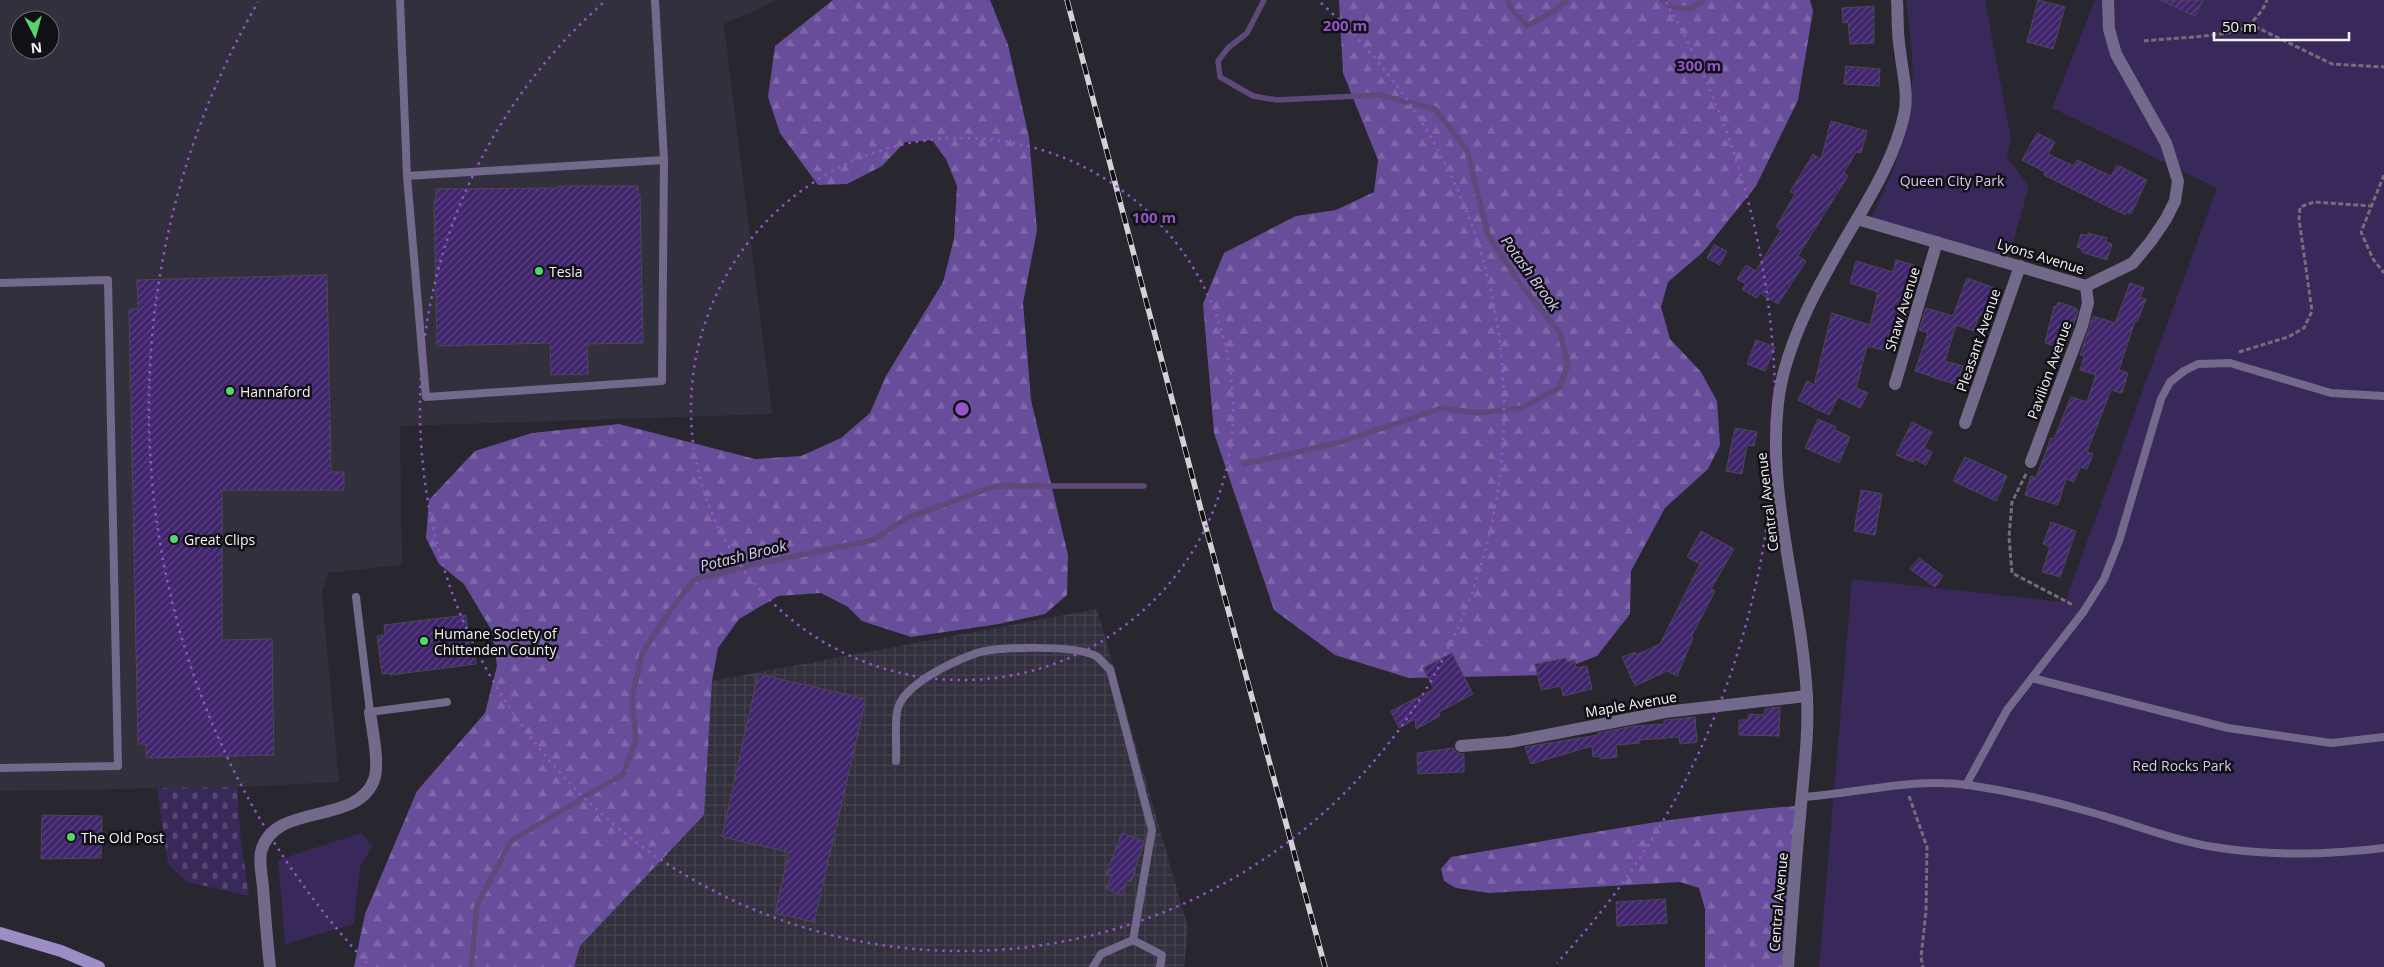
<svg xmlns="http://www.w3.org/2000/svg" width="2384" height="967" viewBox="0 0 2384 967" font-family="'Open Sans',sans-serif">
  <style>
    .built { fill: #33303d; fill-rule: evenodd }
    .industrial { fill: url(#industrial-grid) }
    .forest { fill: url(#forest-firs) }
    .cemetery { fill: url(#cemetery-stones) }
    .park { fill: #39285a }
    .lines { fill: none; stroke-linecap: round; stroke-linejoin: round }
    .stream { stroke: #5f497b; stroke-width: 5.5 }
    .building { fill: url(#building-hatch); stroke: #4b4952 }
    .path { stroke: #717077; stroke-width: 3; stroke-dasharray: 5 2.5; stroke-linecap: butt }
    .lane { stroke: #72698b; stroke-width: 8 }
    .street { stroke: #72698b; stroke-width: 12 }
    .secondary { stroke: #9c8dc4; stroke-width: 12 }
    .rail-casing { stroke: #d3d2d7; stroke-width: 5.5 }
    .rail { stroke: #111014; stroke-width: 4; stroke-dasharray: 11; stroke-linecap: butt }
    .ring { fill: none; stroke: #9354ca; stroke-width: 2.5; stroke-dasharray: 2.5 5 }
    .poi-dot { fill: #59d56f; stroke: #111014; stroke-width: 2 }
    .labels { text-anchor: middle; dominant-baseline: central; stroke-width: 5; stroke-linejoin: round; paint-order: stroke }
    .park-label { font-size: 14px; fill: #d3c8f3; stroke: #111014 }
    .street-label { font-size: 14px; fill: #f3f2f7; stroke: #111014 }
    .poi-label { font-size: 14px; fill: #f3f2f7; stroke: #111014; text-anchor: start }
    .water-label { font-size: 15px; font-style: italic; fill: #d9cef9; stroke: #111014 }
    .centre { fill: #9354ca; stroke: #111014; stroke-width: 2.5 }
    .ring-label { font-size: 15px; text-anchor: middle; font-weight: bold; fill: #9354ca; stroke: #111014; stroke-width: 5; stroke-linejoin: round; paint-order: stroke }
  </style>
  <defs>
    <pattern id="industrial-grid" width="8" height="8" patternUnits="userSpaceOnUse" patternTransform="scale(1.25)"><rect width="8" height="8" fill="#33303d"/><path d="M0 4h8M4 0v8" fill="none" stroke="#474450"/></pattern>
    <pattern id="forest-firs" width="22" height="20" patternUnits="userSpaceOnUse" patternTransform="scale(1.25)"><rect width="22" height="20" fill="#684e9a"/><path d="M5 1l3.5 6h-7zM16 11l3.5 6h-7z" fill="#7e68a9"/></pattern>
    <pattern id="cemetery-stones" width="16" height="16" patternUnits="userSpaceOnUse" patternTransform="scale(1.25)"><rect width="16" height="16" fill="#39285a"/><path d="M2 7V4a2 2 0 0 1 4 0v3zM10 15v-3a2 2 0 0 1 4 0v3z" fill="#564872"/></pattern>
    <pattern id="building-hatch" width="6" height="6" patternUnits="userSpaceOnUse" patternTransform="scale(1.25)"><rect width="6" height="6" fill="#40246c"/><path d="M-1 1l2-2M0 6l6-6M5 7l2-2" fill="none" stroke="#5c4482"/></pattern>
  </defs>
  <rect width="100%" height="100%" fill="#28262e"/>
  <!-- built -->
  <path class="built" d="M0 0H778L724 24 772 414 400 426 402 565 328 573 322 593 339 782 237 787 0 791ZM20 20H50V50H20Z"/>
  <!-- industrial -->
  <path class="industrial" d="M1097 609 1188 928 1184 967H574L580 946 704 815 712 681Z"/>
  <!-- forest -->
  <g class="forest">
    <path d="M833 0H990L1008 45 1029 137 1037 230 1023 303 1031 400 1068 555 1067 595 1045 614 999 624 911 637 862 621 848 607 821 593 778 596 739 619 718 648 712 681 704 815 580 946 574 967H354L365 914 417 791 485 713 497 666 492 631 464 584 439 564 426 538 429 500 475 451 532 433 619 424 755 459 801 456 841 438 870 413 886 376 943 282 954 239 957 186 946 159 932 140 905 142 882 166 847 184 818 185 780 133 768 97 775 46Z"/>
    <path d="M1339 0H1810L1813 11 1798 100 1756 186 1703 252 1668 282 1661 307 1670 339 1701 372 1717 401 1720 445 1708 469 1665 508 1631 571 1630 614 1597 656 1547 675 1409 678 1335 655 1274 610 1214 433 1203 304 1224 253 1296 216 1336 210 1374 192 1378 160 1343 73Z"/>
    <path d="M1796 806 1783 967H1705V909L1699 888 1680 882 1489 893 1456 888 1444 881 1441 869 1451 857C1565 838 1680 814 1796 806Z"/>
  </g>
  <!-- cemetery -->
  <path class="cemetery" d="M237 787 241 842 249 896 187 882 168 864 157 788Z"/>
  <!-- park -->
  <g class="park">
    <path d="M1906 0H1985L2011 139 2007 158 2029 186 2009 257 1871 219C1889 181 1907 142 1911 100 1915 66 1910 33 1906 0Z"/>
    <path d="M2095 0H2384V967H1819L1852 579 2065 602 2217 188 2052 108Z"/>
    <path d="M361 833 373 846 360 866 354 924 285 944 278 860Z"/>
  </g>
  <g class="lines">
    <!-- stream -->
    <g class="stream">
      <path d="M1508 0 1510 7 1527 26 1554 11 1567 0"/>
      <path d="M1662 0 1671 7 1691 9 1703 0"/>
      <path d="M1244 464 1341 442 1442 408 1479 413 1521 408 1559 388 1568 365 1560 333 1521 285 1488 235 1467 150 1435 109 1379 95 1277 100 1253 96 1220 77 1218 61 1228 48 1247 33 1264 0"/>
      <path d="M471 967 477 905 511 841 623 774 636 740 632 698 642 654 669 612 694 580 747 566 873 540 907 518 995 486H1144"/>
    </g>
  </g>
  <!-- building -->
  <g class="building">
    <path d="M2038 0 2065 7 2053 49 2027 42Z"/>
    <path d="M2160 0H2203L2195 16Z"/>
    <path d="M1874 6V43L1850 44 1848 22 1843 23 1842 8Z"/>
    <path d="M1846 66 1880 69 1879 86 1844 84Z"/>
    <path d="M1831 121 1867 131 1861 153 1856 152 1844 173 1848 176 1798 256 1806 261 1778 304 1760 293 1757 298 1742 289 1746 284 1737 279 1746 265 1756 271 1781 230 1776 227 1795 194 1790 192 1813 154 1821 159Z"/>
    <path d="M2037 133 2055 142 2048 154 2074 166 2077 160 2111 176 2117 165 2147 180 2131 214 2127 212 2125 215 2101 203 2044 175 2045 172 2022 160Z"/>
    <path d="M558 186H638V194H640L643 343 587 344 588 374 551 375 550 343 437 346 434 200H436V189L558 188Z"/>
    <path d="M2088 233 2107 238 2106 242 2112 244 2107 260 2082 252V249L2077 247 2081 234 2087 236Z"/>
    <path d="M1714 245 1727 251 1720 265 1707 258Z"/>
    <path d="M1896 260 1914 265 1903 301 1910 303 1904 325 1897 323 1891 352 1867 346 1856 388 1868 393 1860 408 1838 397 1829 415 1798 400 1807 381 1814 385 1832 313 1870 325 1878 292 1850 283 1856 261 1893 272Z"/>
    <path d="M327 275 331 472H344V490H222V640L272 639 274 755 146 758V744H138L129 309H138L137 280Z"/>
    <path d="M1967 278 1995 288 1984 317 1979 315 1974 331 1956 325 1945 361 1963 366 1957 385 1915 371 1928 333 1919 330 1926 308 1953 316Z"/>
    <path d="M2130 283 2144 288 2140 297 2146 299 2137 322 2135 321 2119 370 2128 373 2122 393 2111 390 2087 452 2093 454 2087 469 2080 467 2074 482 2066 479 2058 505 2025 495 2031 476 2036 478 2051 438 2054 439 2071 397 2087 402 2096 375 2080 370 2084 356 2080 355 2093 316 2115 323Z"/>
    <path d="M2058 302 2076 308 2078 311 2065 349 2045 343 2054 306 2057 307Z"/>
    <path d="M1756 340 1775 347 1765 371 1747 364Z"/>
    <path d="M1818 419 1836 427 1835 430 1850 437 1839 463 1805 448Z"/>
    <path d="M1912 422 1932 432 1924 448 1932 452 1926 465 1914 459 1913 462 1896 455Z"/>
    <path d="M1735 428 1757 432 1754 446 1747 445 1742 474 1726 471Z"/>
    <path d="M1965 457 2007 476 1996 501 1953 481Z"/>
    <path d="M1861 490 1882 494 1875 535 1854 531Z"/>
    <path d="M2051 522 2076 531 2060 577 2042 572 2050 547 2043 544Z"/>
    <path d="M1701 531 1734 549 1711 589 1715 591 1691 637 1693 638 1677 676 1667 671 1635 686 1622 657 1635 652 1636 655 1660 644 1700 564 1687 557Z"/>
    <path d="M1919 558 1943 576 1935 587 1910 569Z"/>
    <path d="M466 615 470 647 474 646 476 664 390 675V673L382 674 377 636 385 635 384 625Z"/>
    <path d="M1452 653 1473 694 1439 712 1440 716 1416 729 1415 719 1399 728 1391 711 1434 689 1423 668Z"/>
    <path d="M1566 658 1567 662 1575 660 1576 668 1587 666 1592 689 1563 696 1561 686 1541 690 1535 664Z"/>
    <path d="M758 674 866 699 814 922 775 913 789 852 722 837Z"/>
    <path d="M1780 707 1779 736 1739 735V720H1748L1749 714 1764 715 1765 709Z"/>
    <path d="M1695 717 1697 742 1680 744 1679 737 1639 740 1640 743 1616 745 1617 757 1600 759V756L1593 757 1592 746 1531 764 1525 747 1598 735V733L1634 726 1664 724V720H1666Z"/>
    <path d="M1453 748 1457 753 1464 754V772L1418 774 1417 753Z"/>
    <path d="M42 815 102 816 101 858 41 859Z"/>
    <path d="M1122 833 1144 841 1131 882 1127 881 1122 895 1106 889 1111 875 1106 874Z"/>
    <path d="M1665 899 1667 923 1617 926 1616 902Z"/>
  </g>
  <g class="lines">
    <!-- path -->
    <g class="path">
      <path d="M2248 23 2332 64 2384 67"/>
      <path d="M2144 41C2168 38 2222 37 2242 29 2252 24 2264 10 2267 0"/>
      <path d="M2384 175 2361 232 2373 259 2384 273"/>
      <path d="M2239 352 2288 337 2304 328 2312 311 2299 219 2300 207 2314 202 2371 206"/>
      <path d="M2026 474 2012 502 2009 537 2012 573 2073 605"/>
      <path d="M1909 796 1927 847 1926 911 1921 957 1923 967"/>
    </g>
    <!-- lane -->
    <g class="lane">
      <path d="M400 0 407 176 664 160 655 0"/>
      <path d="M407 176 426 397 662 381 664 160"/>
      <path d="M0 283 108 280 118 766 0 768"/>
      <path d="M356 597 370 712 447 702"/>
      <path d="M2032 678 2228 728 2331 743 2384 737"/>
      <path d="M896 761C897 748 894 718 898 708 905 684 952 662 974 654 996 646 1076 645 1096 656 1101 659 1105 666 1110 669L1152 830 1133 940 1162 955 1160 967"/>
      <path d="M1966 785 2007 710 2084 611 2104 579 2119 541 2161 399 2170 382 2184 371 2198 364 2230 363 2331 393 2384 396"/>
      <path d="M1802 797C1856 794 1913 777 1968 785 2009 791 2050 800 2090 812 2131 823 2171 840 2214 847 2270 856 2328 855 2384 848"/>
      <path d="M1093 967 1101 954 1133 940"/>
    </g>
    <!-- street -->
    <g class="street">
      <path d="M1857 219 2086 286 2133 263 2151 241 2166 219 2175 201 2178 181 2166 143 2116 54 2109 29 2108 0"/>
      <path d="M1895 384 1937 242"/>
      <path d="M1965 423 2020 266"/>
      <path d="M2031 462 2082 326 2088 303 2086 286"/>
      <path d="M1461 746 1510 742 1665 712 1807 696"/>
      <path d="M270 967C267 940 265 914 263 887 262 877 259 863 261 852 273 801 356 827 374 780 380 764 372 729 370 712"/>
      <path d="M1788 967C1792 917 1795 867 1800 817 1803 777 1809 737 1807 697 1802 599 1767 501 1778 403 1785 340 1825 273 1857 219 1876 187 1896 152 1904 115 1909 94 1902 71 1900 50 1897 34 1898 17 1897 0"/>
    </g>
    <!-- secondary -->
    <path class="secondary" d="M0 933 61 951 99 967"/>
    <!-- rail casing -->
    <g class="rail-casing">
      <path id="rail" d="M1067 0 1200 506 1325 967"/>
    </g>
    <!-- rail -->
    <use href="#rail" class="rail"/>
  </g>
  <!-- distance rings -->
  <g class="ring">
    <circle cx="962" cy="409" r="271"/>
    <path d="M1321 3A542 542 0 1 1 603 3"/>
    <path d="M367 963A813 813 0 0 1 258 2M1666 2A813 813 0 0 1 1557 963"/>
  </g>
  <!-- markers -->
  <g class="poi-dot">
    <circle cx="539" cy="271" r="5"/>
    <circle cx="230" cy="391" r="5"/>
    <circle cx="174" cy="539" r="5"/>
    <circle cx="424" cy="641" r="5"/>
    <circle cx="71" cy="837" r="5"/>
  </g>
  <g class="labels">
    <!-- park labels -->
    <g class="park-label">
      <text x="1952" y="180">Queen City Park</text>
      <text x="2182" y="765">Red Rocks Park</text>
    </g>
    <!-- street labels -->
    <g class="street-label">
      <text transform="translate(2041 256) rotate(17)">Lyons Avenue</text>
      <text transform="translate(1902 309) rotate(-73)">Shaw Avenue</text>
      <text transform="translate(1978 340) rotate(-71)">Pleasant Avenue</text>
      <text transform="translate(2049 370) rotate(-70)">Pavilion Avenue</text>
      <text transform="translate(1767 502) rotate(-97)">Central Avenue</text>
      <text transform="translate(1631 704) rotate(-10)">Maple Avenue</text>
      <text transform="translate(1778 902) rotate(-85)">Central Avenue</text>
    </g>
    <!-- poi labels -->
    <g class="poi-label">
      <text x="549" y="271">Tesla</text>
      <text x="240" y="391">Hannaford</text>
      <text x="184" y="539">Great Clips</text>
      <text x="434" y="633">Humane Society of<tspan x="434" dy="16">Chittenden County</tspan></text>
      <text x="81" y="837">The Old Post</text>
    </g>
    <!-- water labels -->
    <g class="water-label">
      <text transform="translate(1531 273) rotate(54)">Potash Brook</text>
      <text transform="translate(743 555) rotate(-14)">Potash Brook</text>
    </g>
  </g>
  <circle cx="962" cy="409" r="8" class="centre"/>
  <g class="ring-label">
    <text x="1345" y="31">200 m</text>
    <text x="1699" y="71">300 m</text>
    <text x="1154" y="223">100 m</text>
  </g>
  <!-- north arrow -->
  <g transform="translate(35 35) rotate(174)"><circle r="24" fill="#111014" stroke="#6b6a6f"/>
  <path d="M0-4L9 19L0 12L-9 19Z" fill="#59d56f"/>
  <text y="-8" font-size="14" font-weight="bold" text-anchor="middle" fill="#f3f2f7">N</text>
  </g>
  <!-- scale -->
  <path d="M2214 32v8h135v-8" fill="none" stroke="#f3f2f7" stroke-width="2.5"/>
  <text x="2222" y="32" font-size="15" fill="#f3f2f7" stroke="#111014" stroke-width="4" paint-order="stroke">50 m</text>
</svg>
